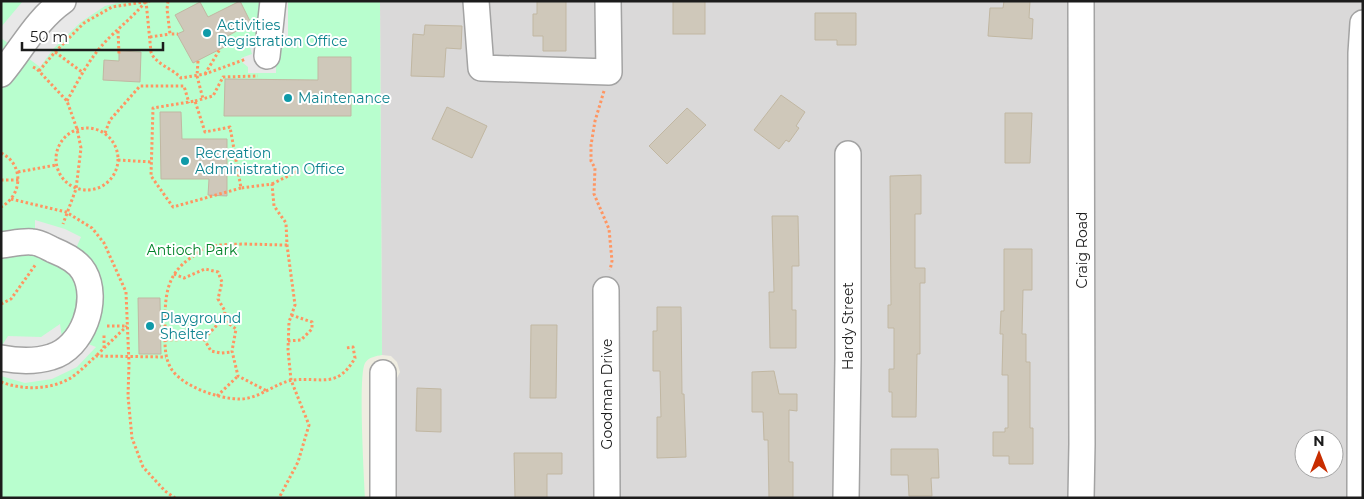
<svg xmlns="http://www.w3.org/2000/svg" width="1364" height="499" viewBox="0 0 1364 499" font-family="Montserrat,sans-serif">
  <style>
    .residential { fill: #dad9d9; fill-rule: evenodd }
    .park { fill: #b8fece }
    .parking { fill: #e8e8e8 }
    .building { fill: #cfc8ba; stroke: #c1b7a2 }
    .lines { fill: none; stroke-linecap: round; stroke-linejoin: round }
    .minor-casing { stroke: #a3a3a3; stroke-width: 28 }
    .path { stroke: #ff9561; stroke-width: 3; stroke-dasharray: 2.5 2.5; stroke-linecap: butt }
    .minor { stroke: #fff; stroke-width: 25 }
    .culture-dot { fill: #0f9aa8; stroke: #fff; stroke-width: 2 }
    .labels { text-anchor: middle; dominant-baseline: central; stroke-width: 4; stroke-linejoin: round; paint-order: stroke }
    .culture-label { font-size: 14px; fill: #0d838f; stroke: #fff; text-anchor: start }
    .park-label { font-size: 14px; fill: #02832a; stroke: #fff }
    .street-label { font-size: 14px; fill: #1c1c1c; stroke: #fff }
  </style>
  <rect width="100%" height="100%" fill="#efede1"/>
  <!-- residential -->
  <g class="residential">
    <path d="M380 1H1068L1070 498H389L395 382 400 372 397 362 391 356 382 355Z"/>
    <path d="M1090 1H1363V498H1089ZM1304 439H1334V469H1304Z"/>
  </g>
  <!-- park -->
  <path class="park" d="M1 1H380L382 355C376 356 369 357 365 363 358 375 364 476 365 498H1Z"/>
  <!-- parking -->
  <g class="parking">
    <path d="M23 1H125L105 6 81 22 54 48 40 67 1 38V27Z"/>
    <path d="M267 1H288V37L276 45V73H248V67L243 63 241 58 252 54 249 44 265 21Z"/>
    <path d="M35 220 65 229 81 237 74 253 35 236Z"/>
    <path d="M60 324 62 338 34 352 1 347 8 336 41 337Z"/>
    <path d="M83 342 96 347 77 367 52 379 25 383 1 376V362Z"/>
  </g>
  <!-- building -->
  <g class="building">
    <path d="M240 1 251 23 224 38 228 45 193 63 177 34 184 31 175 15 200 2 208 17Z"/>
    <path d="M537 1H566V51H543V36H533V14H537Z"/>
    <rect x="673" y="1" width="32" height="33"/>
    <path d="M1004 1H1030L1029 18 1033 19 1032 39 988 36 990 8H1003Z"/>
    <path d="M815 13H856V45H837V40H815Z"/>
    <path d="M425 25 462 26 461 49 446 48 444 77 411 76 413 34 424 35Z"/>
    <path d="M119 51 141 52 140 82 103 80 104 60 119 61Z"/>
    <path d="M318 57H351V116H224L225 79 318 80Z"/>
    <path d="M781 95 805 112 796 126 799 128 789 142 786 140 779 149 754 130Z"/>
    <path d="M447 107 487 126 472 158 432 139Z"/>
    <path d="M687 108 706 125 667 164 649 146Z"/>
    <path d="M160 112H181L182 139H227V196L208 195 209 179H161Z"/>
    <path d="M1005 113H1032L1030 163H1005Z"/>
    <path d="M921 175V214H915V268H925V283H920V354H917L916 417H892V392H889V369H894V328H888V305H891L890 176Z"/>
    <path d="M772 216H798L799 266H792V310H796V348H770L769 292H774Z"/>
    <path d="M1004 249H1032V290H1023L1022 334H1026V362H1030V428H1033V464H1009V456H993V432H1005V428H1008V375H1002L1003 334H1000L1001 311H1004Z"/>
    <path d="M138 298H160L161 354H139Z"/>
    <path d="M657 307H681L682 394H684L686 457 657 458V417H661L660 371H653V331H657Z"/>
    <path d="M531 325H557L556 398H530Z"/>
    <path d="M774 371 779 394H797V411L789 410V462H793V498H769L768 440H764L763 412H752V372Z"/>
    <path d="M417 388 441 389V432L416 431Z"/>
    <path d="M891 449H938L939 478H931L932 496H909L908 475H891Z"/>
    <path d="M514 453H562V474H547V498H515Z"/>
  </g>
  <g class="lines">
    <!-- minor casing -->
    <g class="minor-casing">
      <g id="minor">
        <path d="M476 1 481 68 609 72 608 1"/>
        <path d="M267 56 273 1"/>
        <path d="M1 74C22 49 36 20 63 1"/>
        <path d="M1 245C11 244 22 241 32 242 39 242 47 247 53 250 63 254 78 261 84 272 100 300 83 348 51 357 35 362 17 361 1 358"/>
        <path d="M606 290 607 498"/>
        <path d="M383 498V373"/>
        <path d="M846 498 848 359V154"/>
        <path d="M1081 498 1082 444 1081 1"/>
        <path d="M1360 498 1361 53 1363 23"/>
      </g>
    </g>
    <!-- path -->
    <g class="path">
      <path d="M146 1 151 52C155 64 172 68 181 78L205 74 246 59"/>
      <path d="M168 1 167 9 170 34H178"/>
      <path d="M118 31 119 54"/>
      <path d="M150 37 170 34"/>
      <path d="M55 52 84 23 112 7 150 1"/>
      <path d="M198 61 197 76 203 99"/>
      <path d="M33 67 37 69 67 101 77 129 81 148 76 189 63 224"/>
      <path d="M39 71 55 52 82 72"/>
      <path d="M205 74 220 49"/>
      <path d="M604 91 595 121 591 145V161L595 168 594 194 609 229 612 261 610 270"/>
      <path d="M67 101C79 79 91 55 110 37 122 25 135 15 146 1"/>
      <path d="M195 101 213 96 223 77 258 76"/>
      <circle cx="87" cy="159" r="31"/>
      <path d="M105 133 110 120 140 86H184L189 103"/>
      <path d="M1 153C24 164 23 195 1 207"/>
      <path d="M118 160 152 162"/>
      <path d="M18 172 56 165"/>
      <path d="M1 180H19"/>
      <path d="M272 184 300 170"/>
      <path d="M241 188 173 207 151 176 153 108 195 101 205 132 230 127 241 188 272 184 274 206 286 223 287 245 295 305 289 322 288 350 291 380 309 425 298 462 279 498"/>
      <path d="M11 199 66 212 92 228 104 243 126 292 129 364 128 396 132 438 143 467 165 491 175 498"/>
      <path d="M287 245C266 245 228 242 208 247 202 248 197 254 192 257 164 275 165 300 165 330 165 344 164 358 172 370 184 387 219 399 240 399 259 399 277 382 293 380 322 377 337 389 355 358L353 347 346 348"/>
      <path d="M174 274 184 278 205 269 218 272 222 282 218 299 225 311 224 320 236 329 232 351 238 376 267 391"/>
      <path d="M1 304 11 299 36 264"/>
      <path d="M107 326H127"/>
      <path d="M204 339 211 351 221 353 231 352"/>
      <path d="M165 340 204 339 215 327 224 320"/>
      <path d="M288 341 301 340 312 329V322L291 315"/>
      <path d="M104 348 127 326"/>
      <path d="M97 355 104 348V335"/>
      <path d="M1 382C22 390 49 390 69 379 79 373 88 363 96 356L166 357"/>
      <path d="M217 396 238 376"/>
    </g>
    <!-- minor -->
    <use href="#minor" class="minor"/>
  </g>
  <!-- markers -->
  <g class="culture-dot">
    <circle cx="207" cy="33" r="5"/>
    <circle cx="288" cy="98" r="5"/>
    <circle cx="185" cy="161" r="5"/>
    <circle cx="150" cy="326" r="5"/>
  </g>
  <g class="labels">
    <!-- culture labels -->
    <g class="culture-label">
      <text x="217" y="25">Activities<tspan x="217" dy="16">Registration Office</tspan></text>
      <text x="298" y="98">Maintenance</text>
      <text x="195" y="153">Recreation<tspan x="195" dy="16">Administration Office</tspan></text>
      <text x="160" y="318">Playground<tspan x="160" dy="16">Shelter</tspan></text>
    </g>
    <!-- park labels -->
    <g class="park-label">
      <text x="192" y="250">Antioch Park</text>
    </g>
    <!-- street labels -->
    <g class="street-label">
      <text transform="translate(1082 250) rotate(-90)">Craig Road</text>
      <text transform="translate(848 326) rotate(-90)">Hardy Street</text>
      <text transform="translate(607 394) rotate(-90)">Goodman Drive</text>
    </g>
  </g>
  <!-- border -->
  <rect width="1364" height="499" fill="none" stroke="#1c1c1c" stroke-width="5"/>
  <!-- north arrow -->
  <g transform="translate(1319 454)"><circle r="24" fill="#ffffff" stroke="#a4a4a4"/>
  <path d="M0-4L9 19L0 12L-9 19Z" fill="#c82d00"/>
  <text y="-8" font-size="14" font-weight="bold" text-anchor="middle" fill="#1c1c1c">N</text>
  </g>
  <!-- scale -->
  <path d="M22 42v8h141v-8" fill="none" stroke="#1c1c1c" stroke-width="2.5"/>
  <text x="30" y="42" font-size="15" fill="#1c1c1c" stroke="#ffffff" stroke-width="4" paint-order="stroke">50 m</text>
</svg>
